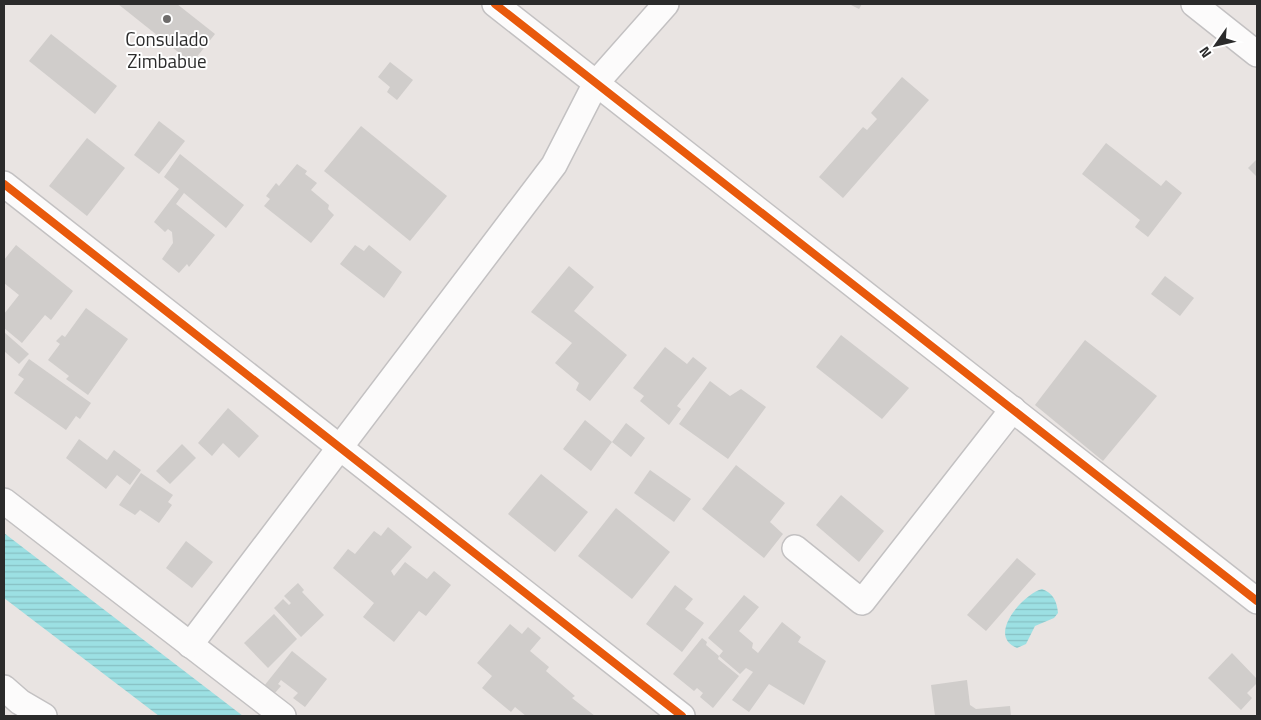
<svg xmlns="http://www.w3.org/2000/svg" width="1261" height="720" viewBox="0 0 1261 720" font-family="'Titillium Web',sans-serif">
  <style>
    .water { fill: url(#water-rules) }
    .building { fill: #d0cdcb }
    .lines { fill: none; stroke-linecap: round; stroke-linejoin: round }
    .minor-casing { stroke: #c3c1c2; stroke-width: 28 }
    .minor { stroke: #fcfbfb; stroke-width: 25 }
    .cycleway-casing { stroke: #fff; stroke-width: 11 }
    .cycleway { stroke: #e8590c; stroke-width: 8 }
    .poi-dot { fill: #6e6c6b; stroke: #fff; stroke-width: 2 }
    .labels { text-anchor: middle; dominant-baseline: central; stroke-width: 4; stroke-linejoin: round; paint-order: stroke }
    .poi-label { font-size: 19px; fill: #2b2b2b; stroke: #fff }
  </style>
  <defs>
    <pattern id="water-rules" width="6" height="5" patternUnits="userSpaceOnUse" patternTransform="scale(1.25)"><rect width="6" height="5" fill="#9ce0e3"/><path d="M0 2.5h6" fill="none" stroke="#87c0c3"/></pattern>
  </defs>
  <rect width="100%" height="100%" fill="#e9e4e2"/>
  <!-- water -->
  <g class="water">
    <path d="M4 533 243 716H159L4 598Z"/>
    <path d="M1042 589C1053 593 1057 601 1058 613L1054 618 1035 626 1026 644 1017 648C986 636 1023 594 1042 589Z"/>
  </g>
  <!-- building -->
  <g class="building">
    <path d="M118 4H177L215 34 192 63Z"/>
    <path d="M849 4H862L859 9Z"/>
    <path d="M51 34 117 86 95 114 29 61Z"/>
    <path d="M390 62 413 80 397 100 387 92 390 87 378 77Z"/>
    <path d="M902 77 929 100 843 198 819 177 863 127 867 130 877 119 871 113Z"/>
    <path d="M159 121 185 141 159 174 134 155Z"/>
    <path d="M361 126 447 196 410 241 324 171Z"/>
    <path d="M87 138 125 168 87 216 49 186Z"/>
    <path d="M1106 143 1161 186 1166 180 1182 193 1148 237 1135 227 1140 220 1082 174Z"/>
    <path d="M180 154 244 205 226 228 184 193 176 204 215 235 189 267 187 264 179 273 162 259 173 243 172 232 168 229 165 232 154 222 179 189 164 177Z"/>
    <path d="M1257 159V177L1248 168Z"/>
    <path d="M297 164 307 171 305 174 317 183 311 190 329 205 328 209 334 215 311 243 264 206 270 199 266 196 276 183 279 186Z"/>
    <path d="M16 245 73 291 51 320 45 315 22 343 4 328V314L19 295 4 283V260Z"/>
    <path d="M355 245 364 251 369 245 402 272 384 298 340 264Z"/>
    <path d="M569 266 594 287 574 311 627 355 590 401 576 390 579 383 555 363 572 343 531 312Z"/>
    <path d="M1165 276 1194 298 1180 316 1151 294Z"/>
    <path d="M86 308 128 339 88 395 66 379 69 376 48 360 60 344 56 341 62 335 65 337Z"/>
    <path d="M4 332 29 354 19 364 4 351Z"/>
    <path d="M841 335 909 388 882 419 816 367Z"/>
    <path d="M1085 340 1157 396 1103 461 1035 405Z"/>
    <path d="M665 347 687 364 693 357 707 368 677 406 681 409 669 425 640 401 644 396 633 388Z"/>
    <path d="M29 359 91 403 80 419 76 416 66 430 14 393 24 379 18 375Z"/>
    <path d="M710 381 730 396 741 389 766 407 728 459 679 424Z"/>
    <path d="M228 408 259 436 239 458 223 443 212 456 198 443Z"/>
    <path d="M585 420 612 442 626 423 645 438 631 457 612 442 591 471 563 449Z"/>
    <path d="M79 439 107 460 114 450 141 470 130 485 117 475 106 489 66 458Z"/>
    <path d="M182 444 196 458 170 484 156 471Z"/>
    <path d="M736 465 785 503 770 522 783 534 764 558 702 509Z"/>
    <path d="M650 470 691 499 674 522 634 493Z"/>
    <path d="M141 473 173 495 168 502 172 505 159 523 140 510 135 515 119 505Z"/>
    <path d="M541 474 588 512 555 552 508 514Z"/>
    <path d="M841 495 884 531 859 562 816 525Z"/>
    <path d="M616 508 670 552 632 599 578 556Z"/>
    <path d="M388 527 412 547 391 571 394 576 405 562 427 579 434 571 451 585 426 616 419 611 394 642 363 617 374 603 333 568 348 549 355 554 374 531 381 536Z"/>
    <path d="M186 541 213 562 192 588 166 568Z"/>
    <path d="M1017 558 1036 574 986 631 967 615Z"/>
    <path d="M298 583 304 590 302 592 324 615 301 637 274 608 283 599 289 605 291 603 284 596Z"/>
    <path d="M675 585 693 599 685 609 704 623 682 652 646 624Z"/>
    <path d="M744 595 759 607 739 631 753 643 752 648 758 653 782 622 801 637 798 642 826 661 804 705 769 684 749 712 732 700 753 672 746 668 740 674 719 656 723 651 708 638Z"/>
    <path d="M274 614 297 639 268 668 244 643Z"/>
    <path d="M510 624 522 634 528 627 541 638 530 651 549 667 546 671 575 696 572 698 595 716H526L515 707 511 712 482 688 492 676 477 663Z"/>
    <path d="M702 638 707 642 706 645 719 656 718 659 739 676 713 708 700 697 703 693 697 688 694 691 673 674Z"/>
    <path d="M292 651 327 679 305 707 293 698 298 693 281 680 278 684 281 686 274 694 264 686Z"/>
    <path d="M1232 653 1257 679V683L1247 693 1252 698 1241 710 1208 678Z"/>
    <path d="M967 680 970 705 976 709 1010 706 1011 716H935L931 685Z"/>
  </g>
  <g class="lines">
    <!-- minor casing -->
    <g class="minor-casing">
      <g id="minor">
        <path d="M495 4 1257 601"/>
        <path d="M1194 4 1257 54"/>
        <path d="M4 184 682 716"/>
        <path d="M4 501 283 716"/>
        <path d="M795 548 862 602 1013 409"/>
        <path d="M190 645 554 165 596 83 666 4"/>
        <path d="M4 688 20 702 44 716"/>
      </g>
    </g>
    <!-- minor -->
    <use href="#minor" class="minor"/>
    <!-- cycleway casing -->
    <g class="cycleway-casing">
      <g id="cycleway">
        <path d="M495 4 1257 601"/>
        <path d="M4 184 682 716"/>
      </g>
    </g>
    <!-- cycleway -->
    <use href="#cycleway" class="cycleway"/>
  </g>
  <!-- markers -->
  <circle class="poi-dot" cx="167" cy="19" r="5"/>
  <g class="labels">
    <!-- poi labels -->
    <g class="poi-label">
      <text x="167" y="38">Consulado<tspan x="167" dy="22">Zimbabue</tspan></text>
    </g>
  </g>
  <!-- border -->
  <rect width="1261" height="720" fill="none" stroke="#2b2b2b" stroke-width="10"/>
  <!-- north arrow -->
  <g transform="translate(1216 45) rotate(236)" stroke="#ffffff" stroke-width="4" paint-order="stroke">
  <path d="M0-4L9 19L0 12L-9 19Z" fill="#2b2b2b"/>
  <text y="-8" font-size="14" font-weight="bold" text-anchor="middle" fill="#2b2b2b">N</text>
  </g>
</svg>
